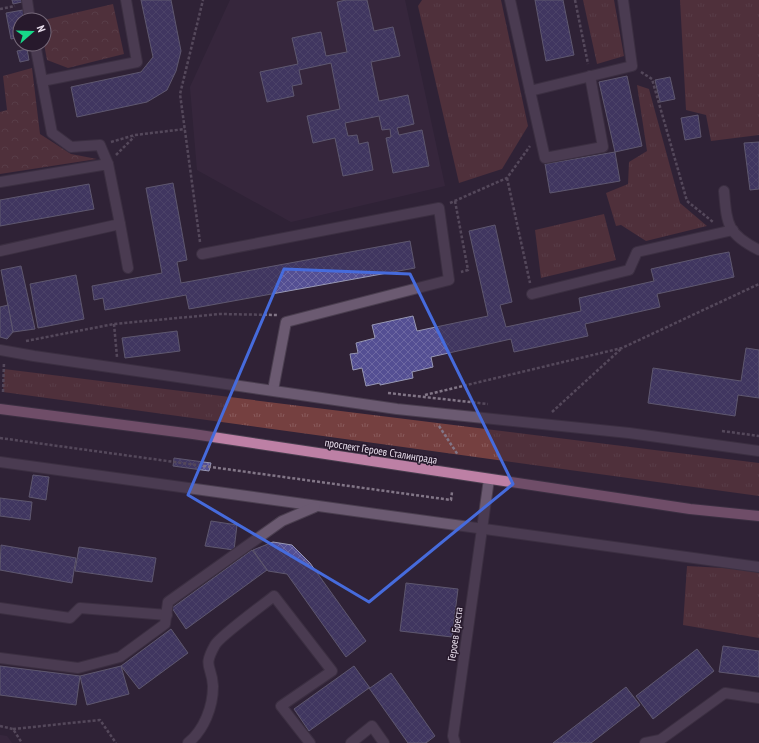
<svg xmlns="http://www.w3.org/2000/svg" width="759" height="743" viewBox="0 0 759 743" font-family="'PT Sans Narrow',sans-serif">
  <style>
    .built { fill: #3e2c44 }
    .grass { fill: url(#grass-tufts) }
    .forest { fill: url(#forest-crowns) }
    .building { fill: url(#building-cross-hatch); stroke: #9797b3 }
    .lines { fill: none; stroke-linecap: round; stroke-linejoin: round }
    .minor-casing { stroke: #4a3e4f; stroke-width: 12 }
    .major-casing { stroke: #4a3e4f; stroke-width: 12 }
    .path { stroke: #827687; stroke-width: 2.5; stroke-dasharray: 3 2; stroke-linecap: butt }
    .minor { stroke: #6b5a71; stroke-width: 10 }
    .major { stroke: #bd80a5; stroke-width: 10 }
    .marked { fill: none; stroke: #466bdc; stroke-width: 3; stroke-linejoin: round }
    .labels { text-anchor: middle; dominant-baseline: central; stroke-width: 3; stroke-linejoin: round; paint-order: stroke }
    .street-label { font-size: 11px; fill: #e9dfed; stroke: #27192c }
  </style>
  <defs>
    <pattern id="grass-tufts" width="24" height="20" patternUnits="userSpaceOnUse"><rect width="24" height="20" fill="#754040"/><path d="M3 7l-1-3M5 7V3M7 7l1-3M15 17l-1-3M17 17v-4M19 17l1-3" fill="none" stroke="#895b5c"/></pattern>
    <pattern id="forest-crowns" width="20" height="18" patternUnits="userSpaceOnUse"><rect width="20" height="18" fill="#754040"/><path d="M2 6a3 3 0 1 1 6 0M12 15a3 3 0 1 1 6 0" fill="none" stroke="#895b5c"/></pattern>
    <pattern id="building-cross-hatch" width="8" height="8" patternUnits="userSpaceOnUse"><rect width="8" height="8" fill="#544f93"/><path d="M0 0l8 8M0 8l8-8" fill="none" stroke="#6d68a2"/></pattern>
  </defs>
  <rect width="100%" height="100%" fill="#302236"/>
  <!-- built -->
  <g class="built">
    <path d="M230 0H405L445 186 291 222 197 170 190 87Z"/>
    <path d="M0 735 7 736 12 743H0Z"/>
  </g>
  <!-- grass -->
  <g class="grass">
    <path d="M422 0H501L528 126 502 169 459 183 418 6Z"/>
    <path d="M583 0H614L624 56 597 64Z"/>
    <path d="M680 0H759V135L711 141 706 115 686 110Z"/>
    <path d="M637 85 649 89 680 203 707 226 646 241 621 225 616 226 606 193 628 184 629 162 647 151Z"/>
    <path d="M604 214 616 260 541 278 535 230Z"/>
    <path d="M4 369 759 463V496L3 392Z"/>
    <path d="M687 566 759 570V638L683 625Z"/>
  </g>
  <!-- forest -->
  <g class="forest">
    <path d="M113 4 124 54 68 68 47 60 44 44V20Z"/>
    <path d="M32 68 40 134 71 154 97 159 0 174V112L7 110 3 76Z"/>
  </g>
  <!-- building -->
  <g class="building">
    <path d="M12 0H22V2L13 4Z"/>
    <path d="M141 0H171L181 51 176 71 167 90 147 102 77 117 71 87 141 72 153 57Z"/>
    <path d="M346 0H367L374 31 393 27 400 56 371 62 379 101 408 95 414 124 397 128 399 135 422 130 429 166 393 173 386 138 391 137 390 129 382 130 379 116 345 123 348 136 357 135 359 144 368 142 373 170 343 176 335 138 313 143 307 116 340 109 331 63 299 70 302 84 292 86 294 96 267 102 260 72 298 64 292 38 321 32 326 56 347 52 337 2Z"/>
    <path d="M535 0H563L574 55 546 61Z"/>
    <path d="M23 10 25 20H20V37L11 39 6 13Z"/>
    <path d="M27 49 29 60 20 62 17 51Z"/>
    <path d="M627 76 642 146 615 152 599 82Z"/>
    <path d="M670 77 675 99 660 102 655 80Z"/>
    <path d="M698 115 701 137 685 140 681 118Z"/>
    <path d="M759 142V189L750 190 744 143Z"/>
    <path d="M615 152 620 181 550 193 545 164Z"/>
    <path d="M173 183 187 260 177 262 181 283 410 241 415 268 189 309 186 295 105 310 103 298 94 300 92 286 162 273 146 188Z"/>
    <path d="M89 184 94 209 0 226V200Z"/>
    <path d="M495 225 512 302 500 305 506 327 581 311 579 298 654 281 651 269 713 255 729 252 734 277 657 294 660 307 585 324 588 336 514 352 511 339 431 357 433 367 412 372 413 378 380 385V383L366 386 362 368 353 370 350 354 358 353 356 343 375 338 372 325 413 316 417 331 488 316 469 231Z"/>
    <path d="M21 266 35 329 13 332 1 270Z"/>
    <path d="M76 275 84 319 38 328 30 284Z"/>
    <path d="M8 305 13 332 7 339 0 337V307Z"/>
    <path d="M177 331 180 351 125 358 122 338Z"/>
    <path d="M746 348 759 350V398L738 395 735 416 648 403 653 368 741 381Z"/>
    <path d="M174 458 211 463 209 471 173 466Z"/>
    <path d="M33 475 49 477 46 500 29 497Z"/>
    <path d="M0 498 32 502 30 520 0 516Z"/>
    <path d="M211 521 237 525 234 550 205 546Z"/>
    <path d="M273 542 292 545 310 563 366 641 346 657 287 574 268 571 253 550Z"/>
    <path d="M1 545 76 558 72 583 0 570Z"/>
    <path d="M79 547 156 558 152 582 75 571Z"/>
    <path d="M252 550 267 570 186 629 172 608Z"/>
    <path d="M406 583 458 589 452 637 400 631Z"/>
    <path d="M171 629 188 653 139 689 121 666Z"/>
    <path d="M723 646 759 651V677L719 672Z"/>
    <path d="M697 649 714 671 653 719 636 696Z"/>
    <path d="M0 666 80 676 76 705 0 695Z"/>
    <path d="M121 666 129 694 87 705 80 676Z"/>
    <path d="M354 666 370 688 391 673 435 736 426 743H408L369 688 309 731 294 709Z"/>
    <path d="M626 687 640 705 595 740 591 743H553Z"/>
  </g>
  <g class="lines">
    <!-- minor casing -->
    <g class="minor-casing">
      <g id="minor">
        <path d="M27 0 30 20"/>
        <path d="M510 0 530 91 632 66 623 0"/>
        <path d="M35 44 52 133 71 147 100 145 108 164"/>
        <path d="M42 81 137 62 126 0"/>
        <path d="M530 91 545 158 603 147 590 76"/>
        <path d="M0 182 108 164 120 224 0 251"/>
        <path d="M724 191C727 225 727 234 759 250"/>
        <path d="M120 224 128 268"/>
        <path d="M202 254 439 208 449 280 286 322 273 390"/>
        <path d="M532 294 629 270 637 252 733 230"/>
        <path d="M0 350 34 356 397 409 629 433 759 451"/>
        <path d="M0 462 759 567"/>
        <path d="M0 608 70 618 80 608 167 615"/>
        <path d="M0 658 78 668 120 657 165 624 168 602 282 521 315 507"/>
        <path d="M188 743C204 730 213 707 213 686 212 665 202 668 215 645 220 636 263 605 274 596L332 671 281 706 310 743"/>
        <path d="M351 743 372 726 384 743"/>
        <path d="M455 743 453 736 489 479"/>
        <path d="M645 743 660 740 725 693 759 698"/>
      </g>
    </g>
    <!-- major casing -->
    <g class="major-casing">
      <path id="major" d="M0 409 193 434 690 509 759 516"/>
    </g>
    <!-- path -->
    <g class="path">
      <path d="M575 0 588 64"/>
      <path d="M0 9 15 6"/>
      <path d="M641 72 652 79 687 201 713 222"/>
      <path d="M111 142 135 135 185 129"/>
      <path d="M116 155 134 137"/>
      <path d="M507 178 530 283"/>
      <path d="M455 201 468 270 461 272"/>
      <path d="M450 203 507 178 530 146"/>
      <path d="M200 242 180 94 203 0"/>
      <path d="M114 324 117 357"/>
      <path d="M26 341 114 324 220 314 277 315"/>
      <path d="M3 392 4 362"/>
      <path d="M388 393 488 404"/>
      <path d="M425 395 622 348 759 284"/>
      <path d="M552 412 622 348"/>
      <path d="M439 426 458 455"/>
      <path d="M722 431 759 436"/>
      <path d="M0 438 451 500 452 492"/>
      <path d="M0 726 13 729 22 743"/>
      <path d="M13 729 100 720 116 743"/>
    </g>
    <!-- minor -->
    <use href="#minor" class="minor"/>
    <!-- major -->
    <use href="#major" class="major"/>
  </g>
  <!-- marked area -->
  <path d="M0 0H759V743H0ZM284 269 410 274 513 484 369 602 188 495Z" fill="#302236" fill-opacity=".55" fill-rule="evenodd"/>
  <path class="marked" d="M284 269 410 274 513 484 369 602 188 495Z"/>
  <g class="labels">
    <!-- street labels -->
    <g class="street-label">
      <text transform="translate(381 451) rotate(9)">проспект Героев Сталинграда</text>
      <text transform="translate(455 634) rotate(-82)">Героев Бреста</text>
    </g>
  </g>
  <!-- north arrow -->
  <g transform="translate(32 32) rotate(70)"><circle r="19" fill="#27192c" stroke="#756879"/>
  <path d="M0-3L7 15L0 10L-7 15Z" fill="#17d989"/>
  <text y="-6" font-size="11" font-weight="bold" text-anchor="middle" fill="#e9dfed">N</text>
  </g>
</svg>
